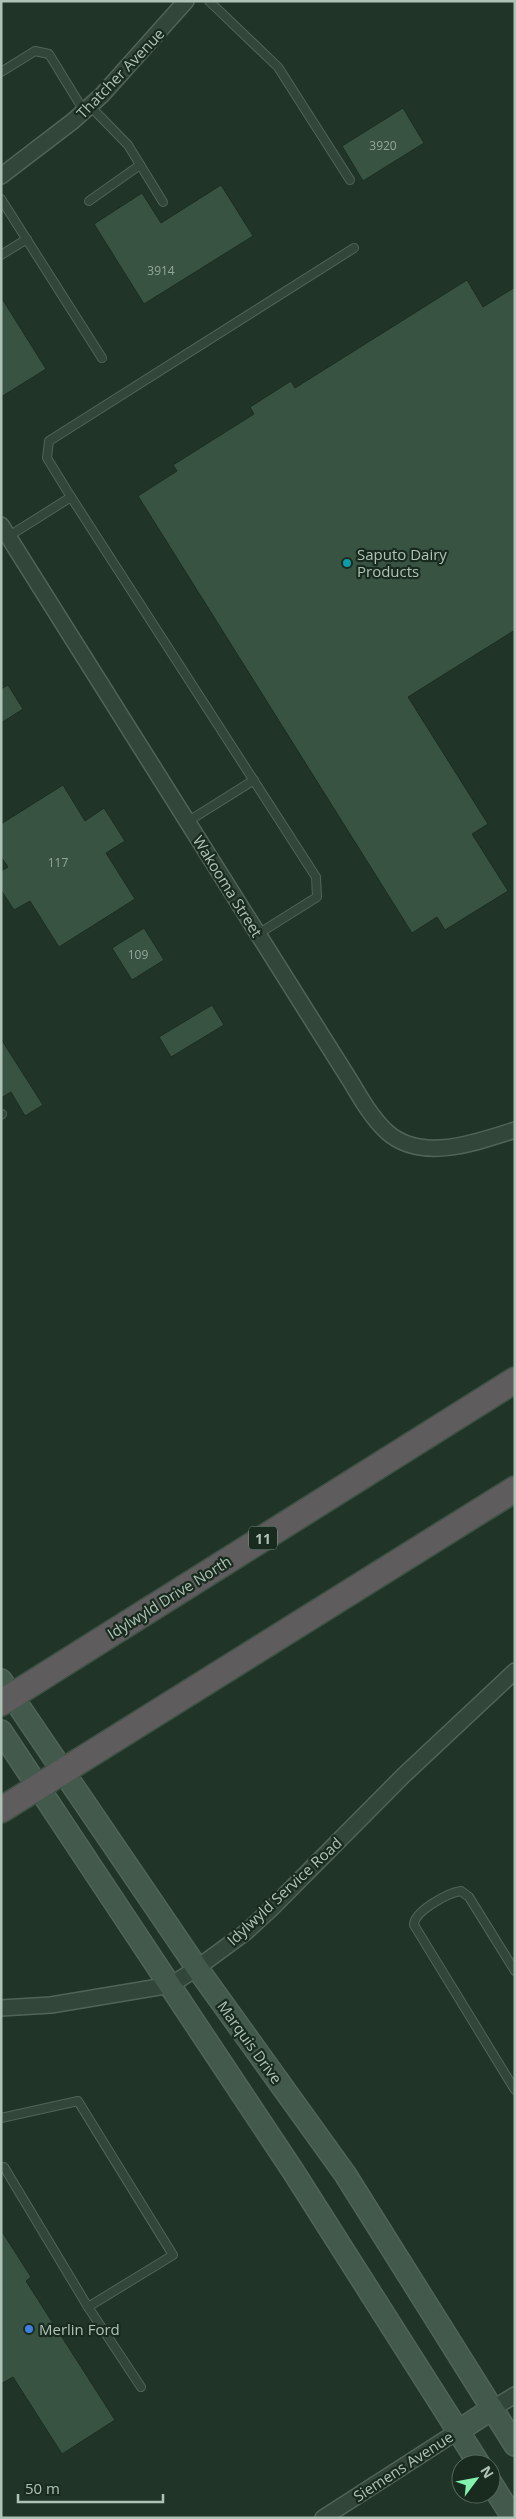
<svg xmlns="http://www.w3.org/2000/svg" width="516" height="2519" viewBox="0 0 516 2519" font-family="'Open Sans',sans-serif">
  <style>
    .building { fill: #395342; stroke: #1b2d21 }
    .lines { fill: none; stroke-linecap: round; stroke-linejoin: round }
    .service-casing { stroke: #516458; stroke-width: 10 }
    .minor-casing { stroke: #516458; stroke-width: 18 }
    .secondary-casing { stroke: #516458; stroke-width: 24 }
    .trunk-casing { stroke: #3e5145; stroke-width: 28 }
    .service { stroke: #33463a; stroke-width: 8 }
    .minor { stroke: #33463a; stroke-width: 15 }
    .secondary { stroke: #42594b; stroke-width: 21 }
    .trunk { stroke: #5e5c5d; stroke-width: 25 }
    .culture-dot { fill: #0f9aa8; stroke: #192b1f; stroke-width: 2 }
    .shop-dot { fill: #3f7fe0; stroke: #192b1f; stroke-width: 2 }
    .labels { text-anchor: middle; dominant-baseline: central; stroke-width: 4.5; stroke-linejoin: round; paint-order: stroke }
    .number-label { font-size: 12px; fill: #91a799 }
    .shield { fill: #192b1f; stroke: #819589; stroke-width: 1 }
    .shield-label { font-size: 14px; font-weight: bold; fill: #aec3b6 }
    .street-label { font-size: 15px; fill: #aec3b6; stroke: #192b1f }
    .poi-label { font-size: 15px; fill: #aec3b6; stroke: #192b1f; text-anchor: start }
  </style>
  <rect width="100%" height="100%" fill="#203528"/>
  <!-- building -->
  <g class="building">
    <path d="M403 108 424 143 363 181 342 146Z"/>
    <path d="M221 185 253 236 144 304 94 224 142 193 161 223Z"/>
    <path d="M467 280 483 307 515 287V630L408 697 488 824 472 834 508 891 445 930 437 917 412 933 138 496 177 471 173 465 254 414 250 407 291 381 295 388Z"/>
    <path d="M1 297 46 369 1 397Z"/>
    <path d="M8 685 23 709 1 723V689Z"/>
    <path d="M63 785 85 821 104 808 125 841 106 853 135 899 59 947 30 901 14 910 1 890V871L8 867 1 857V824Z"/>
    <path d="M144 928 164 960 132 980 112 948Z"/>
    <path d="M212 1005 224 1025 171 1057 159 1037Z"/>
    <path d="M1 1039 43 1105 25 1116 11 1092 1 1098Z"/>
    <path d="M1 2230 31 2277 26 2281 115 2420 62 2454 13 2377 1 2384Z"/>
  </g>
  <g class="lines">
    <!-- service casing -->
    <g class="service-casing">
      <g id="service">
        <path d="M209 1 278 67 350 180"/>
        <path d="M1 72 35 51 49 54 84 111"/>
        <path d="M90 106 128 145 163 202"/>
        <path d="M1 199 102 358"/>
        <path d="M89 201 140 165"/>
        <path d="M1 255 27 239"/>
        <path d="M71 497 47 458 49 441 354 248"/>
        <path d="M9 536 71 497 316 877 317 897 258 934"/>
        <path d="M187 822 254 780"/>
        <path d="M1 1115 2 1114"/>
        <path d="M515 1971 469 1897 461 1891C448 1893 414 1911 414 1925L515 2090"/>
        <path d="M1 2118 78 2101 173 2255 88 2307"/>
        <path d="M1 2168 4 2167 88 2307 141 2387"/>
      </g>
    </g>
    <!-- minor casing -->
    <g class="minor-casing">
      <g id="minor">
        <path d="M1 176 73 121 102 95 186 1"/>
        <path d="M1 525 351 1082C361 1099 372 1118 387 1132 422 1163 477 1142 515 1130"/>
        <path d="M1 2008 51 2005 171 1985 197 1968 246 1932 272 1908 404 1775 515 1671"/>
        <path d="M492 2409 515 2395"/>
        <path d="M323 2518 458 2431"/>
      </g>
    </g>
    <!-- secondary casing -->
    <g class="secondary-casing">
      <g id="secondary">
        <path d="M1 1680 197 1968 345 2174 515 2445"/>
        <path d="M1 1731 293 2171 479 2464"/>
        <path d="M458 2431 492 2409"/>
        <path d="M491 2483 513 2518"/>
      </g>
    </g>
    <!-- trunk casing -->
    <g class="trunk-casing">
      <g id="trunk">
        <path d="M1 1703 515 1380"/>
        <path d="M1 1810 515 1489"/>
      </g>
    </g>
    <!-- service -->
    <use href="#service" class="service"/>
    <!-- minor -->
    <use href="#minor" class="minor"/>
    <!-- secondary -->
    <use href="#secondary" class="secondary"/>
    <!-- trunk -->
    <use href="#trunk" class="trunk"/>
  </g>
  <!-- markers -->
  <circle class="culture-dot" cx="347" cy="563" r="5"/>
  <circle class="shop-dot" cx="29" cy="2329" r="5"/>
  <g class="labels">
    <!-- number labels -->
    <g class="number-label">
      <text x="383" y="145">3920</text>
      <text x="161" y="270">3914</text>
      <text x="58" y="862">117</text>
      <text x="138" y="954">109</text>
    </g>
    <!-- shield labels -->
    <rect class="shield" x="249" y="1526.5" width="28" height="23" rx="4"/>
    <g class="shield-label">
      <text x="263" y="1538">11</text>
    </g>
    <!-- street labels -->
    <g class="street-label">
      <text transform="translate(120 73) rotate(-46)">Thatcher Avenue</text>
      <text transform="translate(228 886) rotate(58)">Wakooma Street</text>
      <text transform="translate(169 1597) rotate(-32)">Idylwyld Drive North</text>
      <text transform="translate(284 1891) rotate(-43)">Idylwyld Service Road</text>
      <text transform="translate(250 2042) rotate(54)">Marquis Drive</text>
      <text transform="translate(403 2466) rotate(-33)">Siemens Avenue</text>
    </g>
    <!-- poi labels -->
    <g class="poi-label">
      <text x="357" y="554">Saputo Dairy<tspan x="357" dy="17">Products</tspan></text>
      <text x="39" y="2329">Merlin Ford</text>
    </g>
  </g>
  <!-- border -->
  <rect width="516" height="2519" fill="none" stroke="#aec3b6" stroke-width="5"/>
  <!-- north arrow -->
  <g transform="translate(476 2479) rotate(58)"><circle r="24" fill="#192b1f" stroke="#55685b"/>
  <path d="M0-4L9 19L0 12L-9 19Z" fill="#82f3ae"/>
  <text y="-8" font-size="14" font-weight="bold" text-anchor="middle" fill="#aec3b6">N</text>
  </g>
  <!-- scale -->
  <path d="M18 2494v8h145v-8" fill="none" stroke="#aec3b6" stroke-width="2.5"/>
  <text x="25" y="2494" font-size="15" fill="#aec3b6" stroke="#192b1f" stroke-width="4" paint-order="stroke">50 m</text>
</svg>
